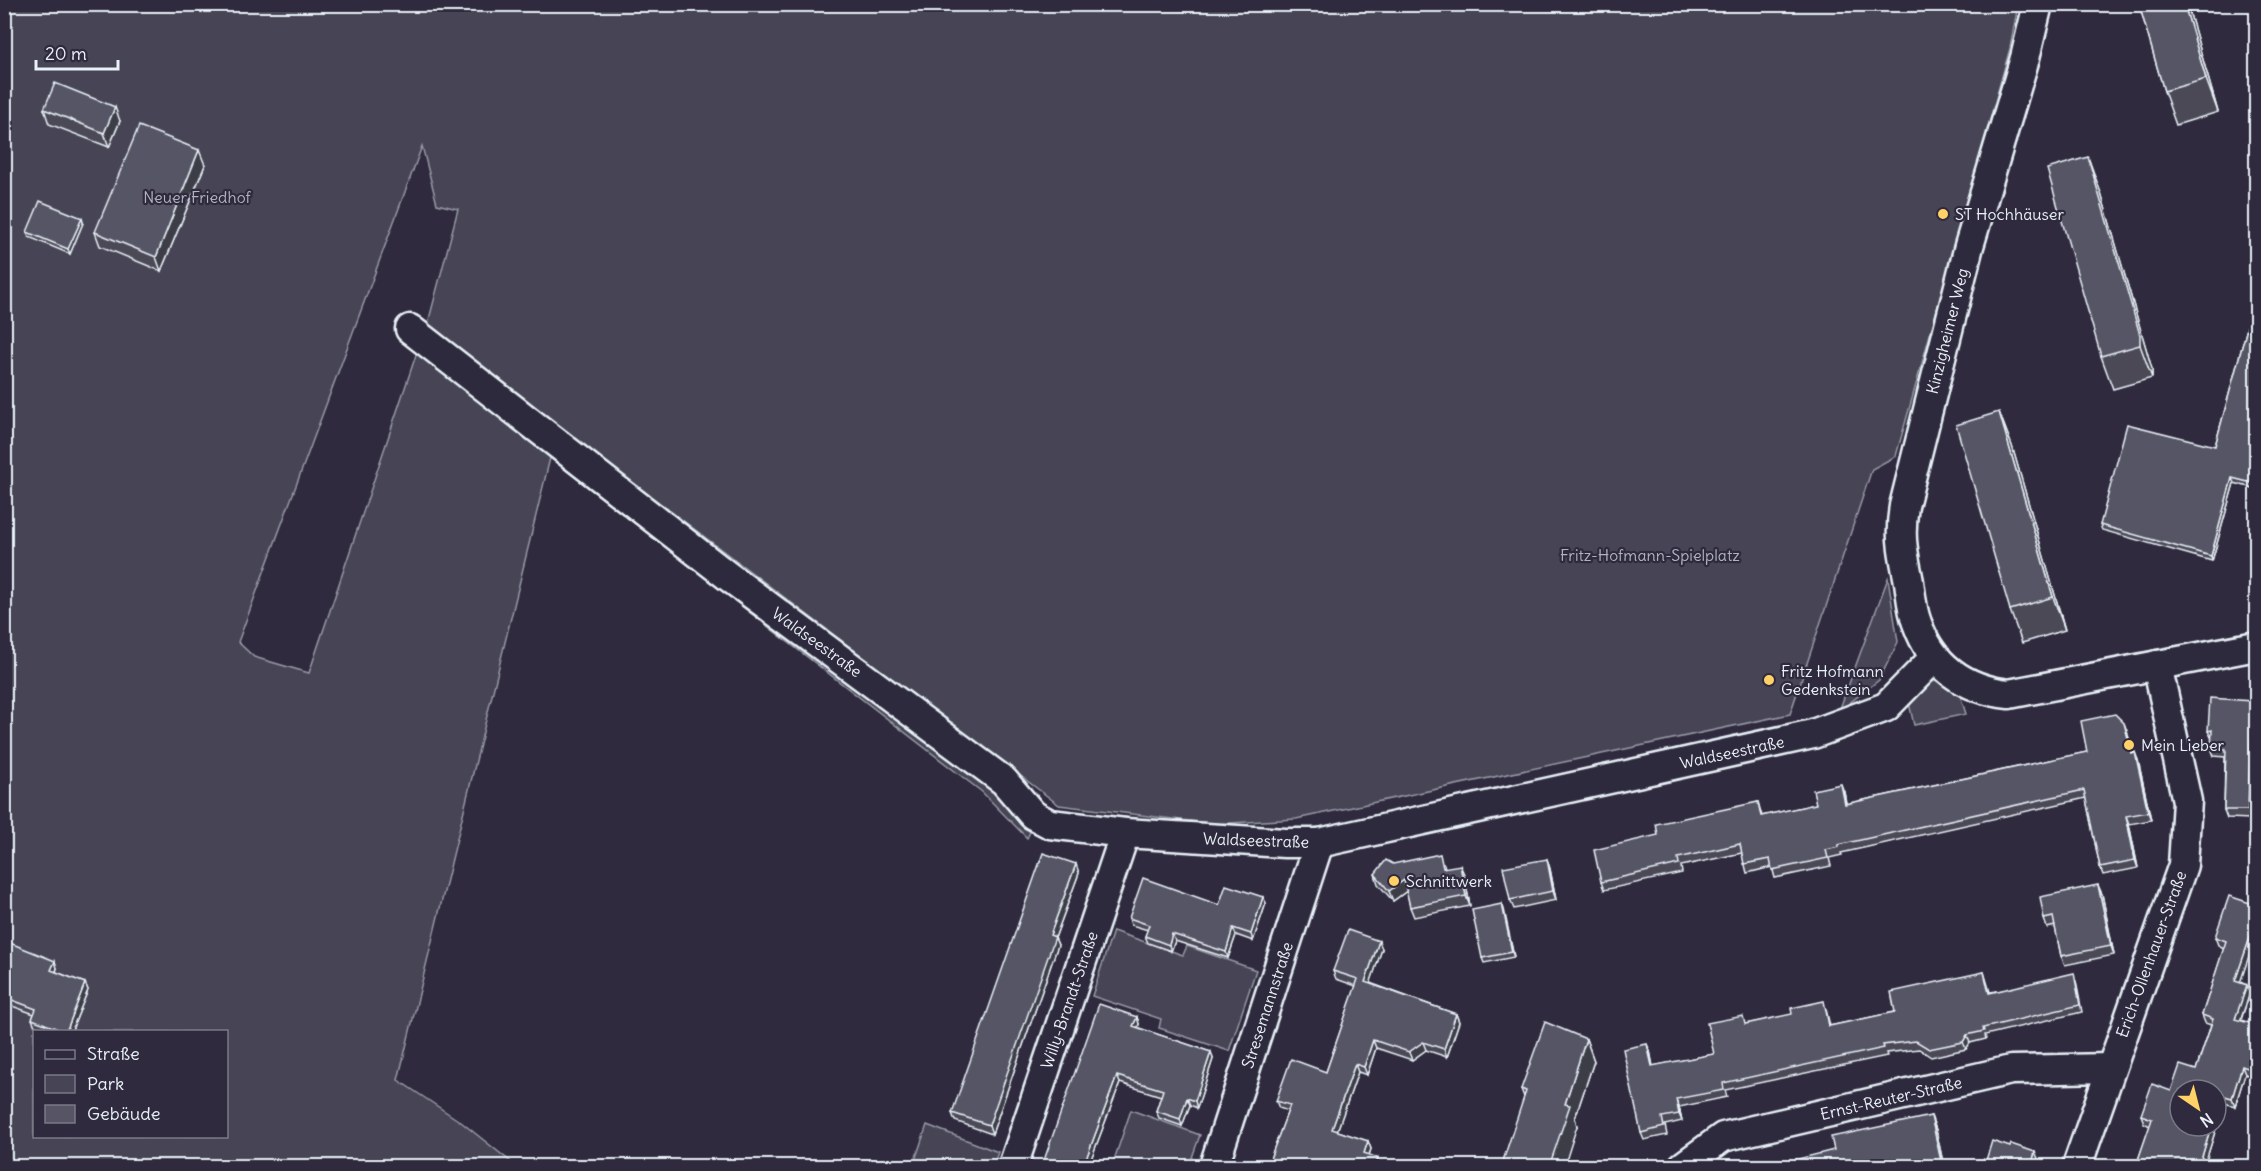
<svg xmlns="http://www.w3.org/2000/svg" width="2261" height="1171" viewBox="0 0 2261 1171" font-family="Delius,sans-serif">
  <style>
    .green { fill: #464455; stroke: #979aa6; stroke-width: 1.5; fill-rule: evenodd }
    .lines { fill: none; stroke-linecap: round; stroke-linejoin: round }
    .minor-casing { stroke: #e8f1f8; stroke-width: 33 }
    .minor { stroke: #2f2a3d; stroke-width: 28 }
    .wall { fill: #4b4957; stroke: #e8f1f8; stroke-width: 1.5 }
    .shaded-wall { fill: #3d3c47; stroke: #e8f1f8; stroke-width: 1.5 }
    .building { fill: #575565; stroke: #e8f1f8; stroke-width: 1.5 }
    .poi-dot { fill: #ffd166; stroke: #2f2a3d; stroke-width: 2 }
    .labels { text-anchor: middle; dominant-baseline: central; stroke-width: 4.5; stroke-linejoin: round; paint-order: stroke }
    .park-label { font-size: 16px; fill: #afb4bf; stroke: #2f2a3d }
    .poi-label { font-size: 16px; fill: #e8f1f8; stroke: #2f2a3d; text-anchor: start }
    .street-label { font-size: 16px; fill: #e8f1f8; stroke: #2f2a3d }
  </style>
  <rect width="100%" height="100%" fill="#2f2a3d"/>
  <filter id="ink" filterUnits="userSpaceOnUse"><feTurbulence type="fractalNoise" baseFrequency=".0167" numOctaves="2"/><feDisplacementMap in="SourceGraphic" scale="12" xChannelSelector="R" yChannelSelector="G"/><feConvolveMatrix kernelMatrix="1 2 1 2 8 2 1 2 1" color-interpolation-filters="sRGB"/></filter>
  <g filter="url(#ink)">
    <!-- green -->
    <g class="green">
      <path d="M5 5H2018L2010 48 1896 456 1872 469 1790 714 1296 819 1214 824 1059 805 427 327 458 209 437 204 422 146 238 642 254 657 309 673 418 349 985 778 1032 828 1027 838 982 792 550 458 398 1080 461 1122 516 1166H5ZM34 1032H226V1136H34Z"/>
      <path d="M1888 578 1898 642 1879 680 1839 711Z"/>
      <path d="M1936 680 1960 695 1966 714 1914 725 1909 703 1917 691Z"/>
      <path d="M1113 931 1183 955 1187 946 1256 970 1229 1051 1159 1028 1161 1019 1092 996Z"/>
      <path d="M1131 1110 1200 1135 1189 1166H1112Z"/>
      <path d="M927 1125 998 1152 993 1166H913Z"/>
    </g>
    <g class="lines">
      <!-- minor casing -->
      <g class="minor-casing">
        <g id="minor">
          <path d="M2038 4 2025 58 1969 246 1904 506C1899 538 1903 551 1909 582 1911 595 1912 611 1917 623 1932 666 1964 689 2009 694L2256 646"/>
          <path d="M410 329 729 577 1004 781 1033 815 1050 824 1125 833 1285 843H1319L1813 734 1886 707 1935 657"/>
          <path d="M1013 1166 1125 833"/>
          <path d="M1214 1166 1319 843"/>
          <path d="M1683 1166 1723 1137 2011 1070 2110 1068"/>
          <path d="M2077 1166 2183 865 2187 801 2157 665"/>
        </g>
      </g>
      <!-- minor -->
      <use href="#minor" class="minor"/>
    </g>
    <!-- wall -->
    <g class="wall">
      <path d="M2139 4H2187L2218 112 2176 125 2164 91Z"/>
      <path d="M44 109 120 121 109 147 49 124Z"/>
      <path d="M205 165 161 271 100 246 95 232Z"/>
      <path d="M2100 190 2152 369V378L2113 389 2101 356Z"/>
      <path d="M82 218 83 223 70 254 29 237 27 232Z"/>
      <path d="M2256 295V489L2234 483 2212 561 2102 530 2100 525 2215 446Z"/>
      <path d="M1999 412 2012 446 2065 630 2022 643 2010 610Z"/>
      <path d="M2252 701 2255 709 2254 718 2256 717V727L2254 721 2251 819 2227 818 2224 810 2225 757 2214 756 2211 748 2212 739 2208 731Z"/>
      <path d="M2127 731 2132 753 2138 760 2151 820 2129 824 2138 868 2103 875 2100 867 2086 798 1841 853 1842 855 1829 858 1831 866 1775 878 1772 867 1747 873 1742 853 1681 866 1682 873 1604 890 1601 882 1658 835 1758 802 1762 816 1816 804 1844 792 1846 804 2087 752Z"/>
      <path d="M1547 859 1550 869 1556 900 1514 909 1510 900Z"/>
      <path d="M1393 864H1444L1445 868 1464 874 1470 906 1414 917 1410 907 1407 891 1393 901 1378 884 1375 874Z"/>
      <path d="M1079 873 1055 938 1058 945 992 1134 955 1121 952 1113Z"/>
      <path d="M2102 894 2114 955 2065 965 2061 956 2055 926 2047 928 2044 919Z"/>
      <path d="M2256 894V935L2240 982 2247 985 2250 993 2241 1020 2256 1025V1078L2245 1074 2235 1106 2224 1103 2204 1167H2140L2138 1160 2150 1126 2144 1123 2141 1115 2196 1070 2211 1025 2205 1023 2202 1015 2224 948 2218 945 2215 937 2253 904Z"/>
      <path d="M1263 897 1266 903 1253 941 1236 935 1228 958 1175 941 1171 951 1148 943 1145 936 1148 930 1131 925 1129 918 1219 905Z"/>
      <path d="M1502 904 1514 957 1484 963 1482 958Z"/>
      <path d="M1382 949 1370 983 1456 1014 1459 1022 1447 1057 1426 1050 1412 1060 1376 1048 1367 1075 1358 1072 1337 1131 1368 1141 1371 1149 1369 1155 1381 1166 1380 1167H1267L1288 1111 1279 1108 1276 1101 1326 1072 1356 986 1336 979 1333 971Z"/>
      <path d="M4 956 57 968 56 972 85 983 88 990 71 1032H50L35 1026 32 1019 34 1014 4 1003Z"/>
      <path d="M1984 972 1990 992 2076 981 2082 1012 1985 1035 1986 1039 1970 1043 1966 1049 1931 1057 1919 1049 1886 1053 1887 1056 1725 1090 1727 1097 1679 1107 1682 1121 1665 1125 1667 1135 1644 1140 1641 1133 1650 1051 1653 1066 1714 1054 1746 1024 1826 1009 1830 1026 1895 1012Z"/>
      <path d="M1137 1017 1139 1024 1138 1028 1211 1052 1213 1059 1197 1108 1190 1105 1182 1126 1159 1118 1156 1111 1161 1096 1120 1083 1088 1167Z"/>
      <path d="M1586 1039 1594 1061 1575 1118 1577 1126 1524 1097 1521 1089Z"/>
      <path d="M1931 1116 1936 1130 1944 1167H1782L1834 1150Z"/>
    </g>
    <!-- shaded-wall -->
    <g class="shaded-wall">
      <path d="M2184 4H2187L2218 112 2206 79Z"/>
      <path d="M115 107 120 121 109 147 104 133Z"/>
      <path d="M199 150 205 165 161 271 156 257Z"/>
      <path d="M2088 157 2100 190 2152 369V378L2140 345Z"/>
      <path d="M82 218 83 223 70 254 68 249Z"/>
      <path d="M1999 412 2012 446 2065 630 2053 597Z"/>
      <path d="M2232 478 2234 483 2212 561 2211 556Z"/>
      <path d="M2252 701 2255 709 2251 819 2248 810Z"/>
      <path d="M2124 723 2127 731 2135 761 2132 753Z"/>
      <path d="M2135 752 2138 760 2151 820 2148 812Z"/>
      <path d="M1841 784 1844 792 1848 813 1845 804Z"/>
      <path d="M2126 816 2129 824 2138 868 2135 860Z"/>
      <path d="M1547 859 1550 869 1556 900 1553 891Z"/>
      <path d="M1076 864 1079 873 1055 938 1058 945 992 1134 989 1125 1050 935Z"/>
      <path d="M1460 865 1464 874 1470 906 1466 896Z"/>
      <path d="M1404 880 1408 890 1393 901 1389 891Z"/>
      <path d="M2098 885 2102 894 2114 955 2111 946Z"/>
      <path d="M1263 897 1266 903 1253 941 1251 934Z"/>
      <path d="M1502 904 1504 909 1514 957 1512 952Z"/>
      <path d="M2255 923 2256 928V935L2238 989 2235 981Z"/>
      <path d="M1233 928 1236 935 1228 958 1226 952Z"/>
      <path d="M1172 934 1175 941 1171 951 1169 945Z"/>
      <path d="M1379 941 1382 949 1368 990 1365 982Z"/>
      <path d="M55 961 57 968 54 977 51 970Z"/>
      <path d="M85 983 88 990 71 1032H66Z"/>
      <path d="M2247 985 2250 993 2238 1027 2235 1019Z"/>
      <path d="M1456 1014 1459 1022 1447 1057 1444 1049Z"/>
      <path d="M1137 1017 1139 1024 1136 1033 1133 1026Z"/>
      <path d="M1967 1035 1970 1043 1966 1049 1963 1042Z"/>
      <path d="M1586 1039 1594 1061 1575 1118 1577 1126 1564 1167H1549L1565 1104Z"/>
      <path d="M1373 1040 1376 1048 1367 1075 1364 1067Z"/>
      <path d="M1423 1042 1426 1050 1412 1060 1409 1052Z"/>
      <path d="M1647 1044 1650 1051 1654 1074 1652 1066Z"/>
      <path d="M1211 1052 1213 1059 1197 1108 1195 1101Z"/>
      <path d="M1355 1064 1358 1072 1335 1137 1332 1129Z"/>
      <path d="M2242 1066 2245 1074 2235 1106 2232 1098Z"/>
      <path d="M1117 1076 1120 1083 1088 1167H1083Z"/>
      <path d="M2221 1095 2224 1103 2204 1167H2199L2211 1126H2216V1111Z"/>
      <path d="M1187 1098 1190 1105 1182 1126 1180 1119Z"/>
      <path d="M1676 1099 1679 1107 1682 1121 1679 1114Z"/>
      <path d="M1931 1116 1936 1130 1944 1167H1943L1941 1161Z"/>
      <path d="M1368 1141 1371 1149 1367 1161 1364 1153Z"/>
      <path d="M2035 1152 2039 1161 2037 1167H2031Z"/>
      <path d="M1378 1158 1380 1167H1375Z"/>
    </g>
    <!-- building -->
    <g class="building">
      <path d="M2139 4H2184L2206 79 2164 91Z"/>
      <path d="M55 83 115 107 104 133 44 109Z"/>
      <path d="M139 126 199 150 156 257 95 232Z"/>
      <path d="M2088 157 2140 335V345L2101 356 2047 169Z"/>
      <path d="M40 201 82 218 68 249 27 232Z"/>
      <path d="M2256 295V484L2232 478 2211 556 2100 525 2127 424 2215 446Z"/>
      <path d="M1999 412 2053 597 2010 610 1956 425Z"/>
      <path d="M2256 571V585L2254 584Z"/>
      <path d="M2210 698 2252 701 2248 810H2224L2226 749 2211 748 2212 730 2208 731Z"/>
      <path d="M2115 714 2124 723 2132 753 2135 752 2148 812 2126 816 2135 860 2100 867 2084 790 1838 845 1839 847 1826 850 1828 858 1772 870 1770 859 1744 864 1740 844 1678 858 1679 864 1601 882 1594 850 1658 835 1656 824 1758 802 1761 816 1816 804 1813 790 1841 784 1845 804 2087 752 2081 721Z"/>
      <path d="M1043 853 1076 864 1050 935 1055 937 989 1125 952 1113Z"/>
      <path d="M1440 854 1443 868 1460 865 1466 896 1410 907 1404 880 1389 891 1375 874 1386 860 1393 864Z"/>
      <path d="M1547 859 1553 891 1510 900 1503 867Z"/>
      <path d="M1143 878 1219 905 1226 885 1263 897 1251 934 1233 928 1226 952 1172 934 1169 945 1145 936 1149 925 1129 918Z"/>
      <path d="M2098 885 2111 946 2061 956 2053 917 2044 919 2040 897Z"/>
      <path d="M2256 894V924L2255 923 2235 981 2247 985 2235 1019 2256 1025V1071L2242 1066 2232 1098 2221 1095 2216 1111V1090H2180V1126H2211L2199 1167H2149L2150 1164 2138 1160 2152 1119 2141 1115 2152 1084 2171 1091 2180 1065 2196 1070 2213 1019 2202 1015 2226 941 2215 937 2229 896 2253 904Z"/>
      <path d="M1502 904 1512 952 1482 958 1472 910Z"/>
      <path d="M1348 930 1379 941 1365 982 1456 1014 1444 1049 1423 1042 1409 1052 1373 1040 1364 1067 1355 1064 1332 1129 1368 1141 1364 1153 1378 1158 1375 1167H1267L1290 1105 1276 1101 1291 1059 1326 1072 1358 979 1333 971Z"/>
      <path d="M10 943 55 961 51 970 85 983 66 1032 32 1019 36 1009 4 997V956Z"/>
      <path d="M1984 972 1989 993 2074 973 2080 1005 1983 1028 1984 1031 1967 1035 1963 1042 1929 1049 1916 1041 1883 1045 1884 1048 1723 1083 1724 1090 1676 1099 1679 1114 1662 1117 1664 1127 1641 1133 1623 1049 1647 1044 1652 1066 1714 1054 1707 1023 1743 1016 1745 1024 1792 1014 1791 1008 1824 1001 1829 1026 1895 1012 1891 992Z"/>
      <path d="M1099 1004 1137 1017 1133 1026 1211 1052 1195 1101 1187 1098 1180 1119 1156 1111 1163 1090 1117 1076 1083 1167H1043L1042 1166Z"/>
      <path d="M1545 1022 1586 1039 1565 1104 1570 1105 1549 1167H1501L1526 1091 1521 1089Z"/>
      <path d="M1931 1116 1941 1161 1915 1167H1782V1163L1834 1150 1831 1137Z"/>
      <path d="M1992 1141 2010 1147 2011 1144 2035 1152 2031 1167H1984Z"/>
    </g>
  </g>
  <!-- markers -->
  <g class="poi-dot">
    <circle cx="1943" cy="214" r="6"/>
    <circle cx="1769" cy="680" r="6"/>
    <circle cx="2129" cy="745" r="6"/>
    <circle cx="1394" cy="881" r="6"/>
  </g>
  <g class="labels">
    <!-- park labels -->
    <g class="park-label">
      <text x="197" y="197">Neuer Friedhof</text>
      <text x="1650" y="555">Fritz-Hofmann-Spielplatz</text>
    </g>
    <!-- poi labels -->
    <g class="poi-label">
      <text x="1955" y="214">ST Hochhäuser</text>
      <text x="1781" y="671">Fritz Hofmann<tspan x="1781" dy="18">Gedenkstein</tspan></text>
      <text x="2141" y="745">Mein Lieber</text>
      <text x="1406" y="881">Schnittwerk</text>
    </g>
    <!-- street labels -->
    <g class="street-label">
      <text transform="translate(1947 331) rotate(-76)">Kinzigheimer Weg</text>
      <text transform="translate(817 642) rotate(36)">Waldseestraße</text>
      <text transform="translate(1732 752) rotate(-12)">Waldseestraße</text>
      <text transform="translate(1256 840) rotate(2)">Waldseestraße</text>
      <text transform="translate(2151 954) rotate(-70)">Erich-Ollenhauer-Straße</text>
      <text transform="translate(1069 1000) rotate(-71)">Willy-Brandt-Straße</text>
      <text transform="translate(1267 1005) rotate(-72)">Stresemannstraße</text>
      <text transform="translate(1891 1098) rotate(-13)">Ernst-Reuter-Straße</text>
    </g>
  </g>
  <!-- margin -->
  <rect width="2261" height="1171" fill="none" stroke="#2f2a3d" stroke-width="24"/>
  <rect x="12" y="12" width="2237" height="1147" fill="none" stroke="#e8f1f8" stroke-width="2" filter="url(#ink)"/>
  <!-- legend -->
  <rect x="33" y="1030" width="195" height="108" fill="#2f2a3d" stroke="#797a88" stroke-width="1.5"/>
  <rect x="45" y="1050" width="30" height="9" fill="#2f2a3d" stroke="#797a88" stroke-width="1.5"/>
  <text x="87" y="1060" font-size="18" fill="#e8f1f8">Straße</text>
  <rect x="45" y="1075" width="30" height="18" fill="#464455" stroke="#797a88" stroke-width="1.5"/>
  <text x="87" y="1090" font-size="18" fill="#e8f1f8">Park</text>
  <rect x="45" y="1105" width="30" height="18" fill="#575565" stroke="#797a88" stroke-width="1.5"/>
  <text x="87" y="1120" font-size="18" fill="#e8f1f8">Gebäude</text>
  <!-- north arrow -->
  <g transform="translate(2198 1108) rotate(145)"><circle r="28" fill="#2f2a3d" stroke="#797a88" stroke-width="1.5"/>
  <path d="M0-4.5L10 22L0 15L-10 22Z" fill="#ffd166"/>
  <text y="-9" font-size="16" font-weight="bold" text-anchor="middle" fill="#e8f1f8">N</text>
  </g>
  <!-- scale -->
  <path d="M36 60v9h82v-9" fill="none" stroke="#e8f1f8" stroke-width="3"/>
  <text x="45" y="60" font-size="18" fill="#e8f1f8" stroke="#2f2a3d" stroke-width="4.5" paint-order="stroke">20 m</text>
</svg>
